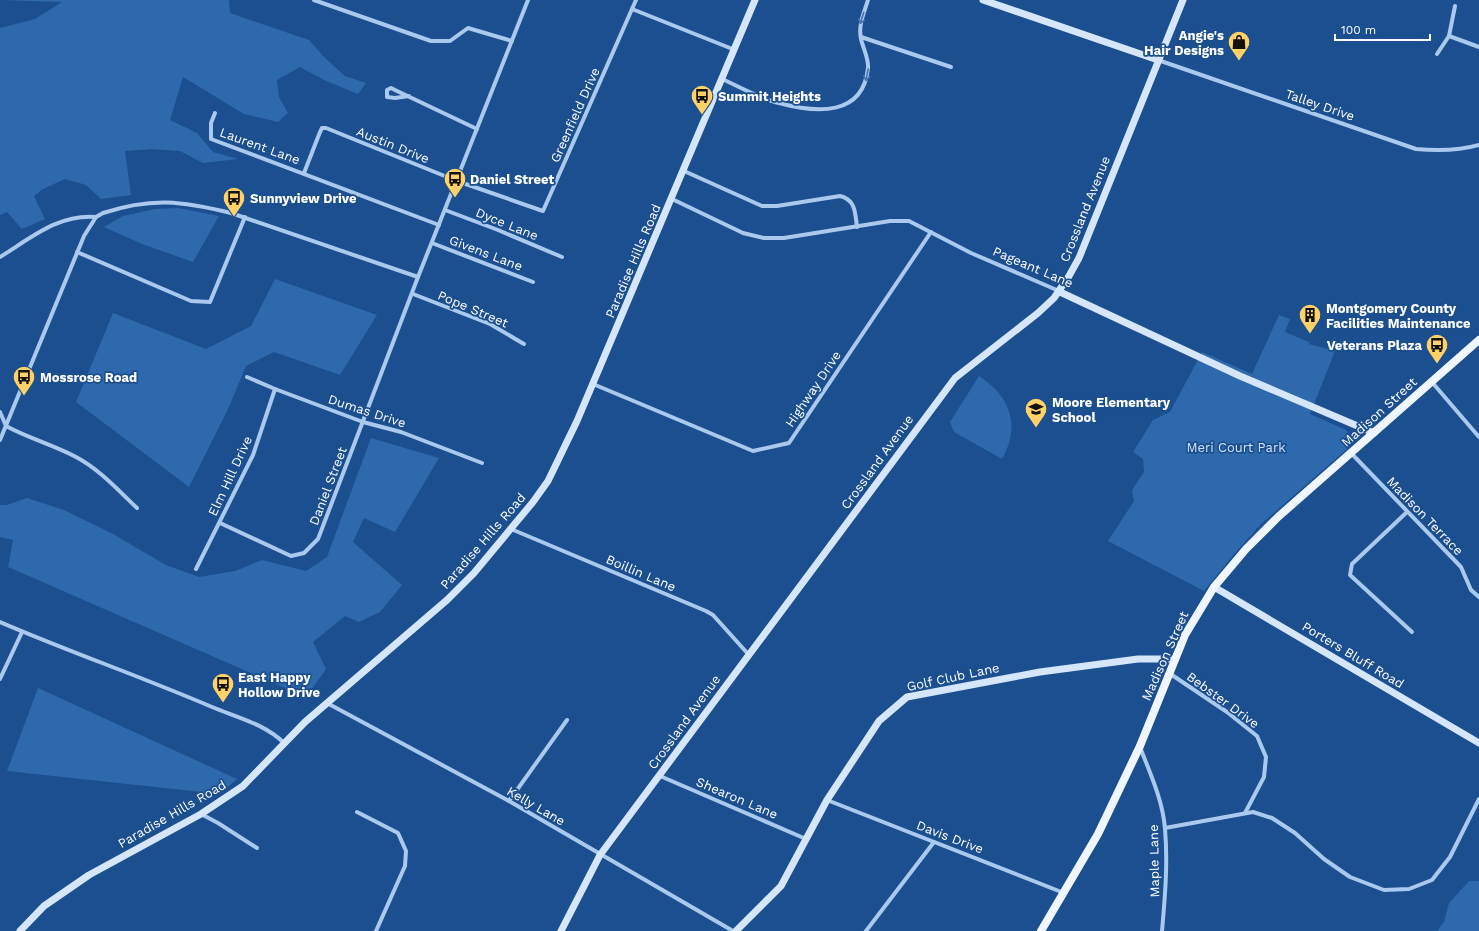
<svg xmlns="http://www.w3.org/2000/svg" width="1479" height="931" viewBox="0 0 1479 931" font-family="'Work Sans',sans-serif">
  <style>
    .green { fill: #2e69ad }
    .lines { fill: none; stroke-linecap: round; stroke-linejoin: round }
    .street { stroke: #a9c9ee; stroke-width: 4 }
    .secondary { stroke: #d6e6fa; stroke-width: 7 }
    .primary { stroke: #f0f6ff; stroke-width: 8 }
    .oneway { stroke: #4674ac }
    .labels { text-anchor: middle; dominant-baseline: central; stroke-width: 3.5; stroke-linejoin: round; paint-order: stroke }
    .poi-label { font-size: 13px; font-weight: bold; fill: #fff; stroke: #1b4f8f; text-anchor: start }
    .street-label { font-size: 13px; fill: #fff; stroke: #1b4f8f }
    .park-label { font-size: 13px; fill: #cfe3fa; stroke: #1b4f8f }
  </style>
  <rect width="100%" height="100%" fill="#1b4f8f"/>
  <!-- green -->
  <g class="green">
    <path d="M0 0H229L230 13 309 40 324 57 345 76 366 83 358 94 324 80 300 67 277 80 279 97 288 113 278 122 244 114 183 77 170 120 197 133 213 152 238 159 203 163 180 151 152 149 125 151 131 195 101 199 86 185 65 179 43 189 34 196 45 219 22 229 7 212 0 215V28L35 19 62 2Z"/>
    <path d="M178 208 219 216 193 262 142 244 104 227 123 216 155 209Z"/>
    <path d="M275 279 377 315 340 375 274 352 246 366 229 407 189 487 76 402 113 313 206 349 251 326Z"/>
    <path d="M1279 315 1290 319 1285 332 1309 342V344L1335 351 1310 414 1346 430C1351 436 1349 442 1347 449L1260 525 1235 553 1204 591 1108 541 1134 501 1132 490 1144 472 1143 459 1133 452 1153 420 1170 412 1202 352 1252 374Z"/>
    <path d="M979 376C1010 396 1021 425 1002 459L954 432 950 422Z"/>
    <path d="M371 438 439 458 395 532 364 518 353 542 402 585 380 612 359 622 345 616 313 642 326 669 306 697 8 567 13 540 0 537V505H7L27 498 64 510 113 534 166 565 199 577 235 571 262 560 306 571 327 557Z"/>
    <path d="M38 688 237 779 220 794 7 771Z"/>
    <path d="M1469 881H1479V931H1437L1444 922 1449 903Z"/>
  </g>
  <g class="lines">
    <!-- street -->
    <g class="street">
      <path d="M314 0 431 41H450L468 28 512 41"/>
      <path d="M632 9 735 50"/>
      <path d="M1449 36 1479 47"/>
      <path d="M861 37 951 67"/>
      <path d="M1437 54 1449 36 1455 6"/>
      <path d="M1158 60 1416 149C1438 151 1458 151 1479 145"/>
      <path d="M722 79C740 87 760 99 779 103 816 113 863 117 868 68 869 59 863 48 861 39 858 25 864 13 868 0"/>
      <path d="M409 96 395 98 387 97V90L391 88 397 91 477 129"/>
      <path d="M215 113 211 123V139L439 225"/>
      <path d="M684 171 762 206H777L840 196C856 200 855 213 857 227"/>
      <path d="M304 173 320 132 322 128H326L457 181 543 211 636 0"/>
      <path d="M672 199 743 233 764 238H784L890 221H909L971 253 1059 291"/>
      <path d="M445 210 498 230 562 257"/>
      <path d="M432 243 533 282"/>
      <path d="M77 252 191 301 210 302 245 217"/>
      <path d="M0 257C31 238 58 214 96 217"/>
      <path d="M413 294 490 324 524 344"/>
      <path d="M247 377 275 389 363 422 401 432 482 463"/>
      <path d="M1431 381 1479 437"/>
      <path d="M593 384 753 451 789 443 931 232"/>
      <path d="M0 412 6 426C28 438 53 445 76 457 99 469 118 490 137 508"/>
      <path d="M0 440 84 236 96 217 103 213C152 197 182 201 231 213L418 277"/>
      <path d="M1351 453 1461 567 1471 590 1479 597"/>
      <path d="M1407 512 1352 564 1350 575 1412 632"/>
      <path d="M220 523 291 556 304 553 318 539 418 277 528 0"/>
      <path d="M511 529 706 611 713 615 749 655"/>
      <path d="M196 569 253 455 275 389"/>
      <path d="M0 622C70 652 142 677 212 707 236 717 265 724 284 743"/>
      <path d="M1169 673 1227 712 1257 736 1266 757 1264 777 1245 813"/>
      <path d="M0 679 22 632"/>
      <path d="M327 703 509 801 733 931"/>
      <path d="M1140 747C1150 773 1163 801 1165 829 1168 863 1165 897 1162 931"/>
      <path d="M660 776 806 839"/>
      <path d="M827 800 1064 893"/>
      <path d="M509 801 567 720"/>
      <path d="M357 812 398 833 406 851 405 866 376 931"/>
      <path d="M201 814 218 823 257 848"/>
      <path d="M1165 828 1253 812 1272 818 1295 833 1324 859 1350 877 1384 890 1409 889 1432 880 1450 857 1479 799"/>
      <path d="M866 931 934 842"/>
    </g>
    <!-- secondary -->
    <g class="secondary">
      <path d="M983 0 1158 60"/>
      <path d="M1060 292 1240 376 1374 433"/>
      <path d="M1214 587 1479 743"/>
      <path d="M20 931 44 906 89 875 201 814 243 786 305 722 447 600 474 573 533 502 548 481 577 421 755 0"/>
      <path d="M561 931 600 855 955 378 1038 313 1054 298 1069 276 1079 258 1183 0"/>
      <path d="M736 931 781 886 827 800 879 721 907 697 1040 672 1138 659H1174"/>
    </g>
    <!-- primary -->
    <path class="primary" d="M1041 931 1098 834 1140 746 1185 635 1214 587 1246 549 1278 517 1479 340"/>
  </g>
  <!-- one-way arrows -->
  <defs><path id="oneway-shaft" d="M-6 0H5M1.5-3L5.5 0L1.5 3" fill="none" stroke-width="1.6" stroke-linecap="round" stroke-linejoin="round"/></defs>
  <g class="oneway">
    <use href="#oneway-shaft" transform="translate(862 18) rotate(107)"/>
    <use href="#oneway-shaft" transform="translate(867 75) rotate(101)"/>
  </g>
  <!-- icons -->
  <defs>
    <g id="shop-pin" transform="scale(1.15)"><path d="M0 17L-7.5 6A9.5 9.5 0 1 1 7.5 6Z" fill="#ffd166" stroke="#1b4f8f"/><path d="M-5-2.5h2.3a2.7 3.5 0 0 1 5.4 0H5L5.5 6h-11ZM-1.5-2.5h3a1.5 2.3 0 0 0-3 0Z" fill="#111"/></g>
    <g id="bus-pin" transform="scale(1.15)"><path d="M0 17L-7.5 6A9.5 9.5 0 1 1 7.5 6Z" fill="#ffd166" stroke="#1b4f8f"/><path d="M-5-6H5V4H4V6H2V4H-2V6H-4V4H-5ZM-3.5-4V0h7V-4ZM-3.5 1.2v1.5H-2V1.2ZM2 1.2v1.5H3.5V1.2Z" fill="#111"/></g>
    <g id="building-pin" transform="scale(1.15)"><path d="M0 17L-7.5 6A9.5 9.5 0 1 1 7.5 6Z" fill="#ffd166" stroke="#1b4f8f"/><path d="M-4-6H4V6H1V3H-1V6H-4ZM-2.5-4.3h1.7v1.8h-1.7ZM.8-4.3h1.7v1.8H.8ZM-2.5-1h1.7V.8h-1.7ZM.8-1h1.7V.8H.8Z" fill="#111"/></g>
    <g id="school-pin" transform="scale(1.15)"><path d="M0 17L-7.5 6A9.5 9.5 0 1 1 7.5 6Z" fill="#ffd166" stroke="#1b4f8f"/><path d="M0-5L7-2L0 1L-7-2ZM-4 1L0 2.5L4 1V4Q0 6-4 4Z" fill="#111"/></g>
  </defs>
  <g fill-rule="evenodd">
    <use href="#shop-pin" x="1239" y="42"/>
    <use href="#bus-pin" x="702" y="96"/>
    <use href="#bus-pin" x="455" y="179"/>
    <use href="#bus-pin" x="234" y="198"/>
    <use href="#building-pin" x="1310" y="315"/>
    <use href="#bus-pin" x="1437" y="345"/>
    <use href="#bus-pin" x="24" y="377"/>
    <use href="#school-pin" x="1036" y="409"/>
    <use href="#bus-pin" x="223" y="684"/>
  </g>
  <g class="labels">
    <!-- poi labels -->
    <g class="poi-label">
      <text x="1224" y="35" text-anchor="end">Angie's<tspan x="1224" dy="15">Hair Designs</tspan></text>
      <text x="718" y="96">Summit Heights</text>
      <text x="470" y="179">Daniel Street</text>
      <text x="250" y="198">Sunnyview Drive</text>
      <text x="1326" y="308">Montgomery County<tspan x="1326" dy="15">Facilities Maintenance</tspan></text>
      <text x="1422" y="345" text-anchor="end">Veterans Plaza</text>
      <text x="40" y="377">Mossrose Road</text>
      <text x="1052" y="402">Moore Elementary<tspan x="1052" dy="15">School</tspan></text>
      <text x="238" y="677">East Happy<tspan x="238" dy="15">Hollow Drive</tspan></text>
    </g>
    <!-- street labels -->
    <g class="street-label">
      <text transform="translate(1320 105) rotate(19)">Talley Drive</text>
      <text transform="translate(575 115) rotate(-66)">Greenfield Drive</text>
      <text transform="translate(393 145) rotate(22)">Austin Drive</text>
      <text transform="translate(260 146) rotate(20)">Laurent Lane</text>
      <text transform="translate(1085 209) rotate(-68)">Crossland Avenue</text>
      <text transform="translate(507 224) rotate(22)">Dyce Lane</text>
      <text transform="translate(486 253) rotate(21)">Givens Lane</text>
      <text transform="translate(633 261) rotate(-67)">Paradise Hills Road</text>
      <text transform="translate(1033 267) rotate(23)">Pageant Lane</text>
      <text transform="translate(473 309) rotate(23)">Pope Street</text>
      <text transform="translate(813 389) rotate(-56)">Highway Drive</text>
      <text transform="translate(367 411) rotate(18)">Dumas Drive</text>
      <text transform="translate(1379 412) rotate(-42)">Madison Street</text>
      <text transform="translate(877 462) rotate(-54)">Crossland Avenue</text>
      <text transform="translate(230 476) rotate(-65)">Elm Hill Drive</text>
      <text transform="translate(328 486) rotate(-69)">Daniel Street</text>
      <text transform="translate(1425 516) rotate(46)">Madison Terrace</text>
      <text transform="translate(483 541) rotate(-49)">Paradise Hills Road</text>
      <text transform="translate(641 573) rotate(23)">Boillin Lane</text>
      <text transform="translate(1353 655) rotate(31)">Porters Bluff Road</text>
      <text transform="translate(1165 656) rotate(-66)">Madison Street</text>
      <text transform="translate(953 677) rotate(-12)">Golf Club Lane</text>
      <text transform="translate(1223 700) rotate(36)">Bebster Drive</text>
      <text transform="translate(684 722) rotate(-54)">Crossland Avenue</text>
      <text transform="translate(737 798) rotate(23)">Shearon Lane</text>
      <text transform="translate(536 806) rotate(30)">Kelly Lane</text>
      <text transform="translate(172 814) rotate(-30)">Paradise Hills Road</text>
      <text transform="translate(950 837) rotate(21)">Davis Drive</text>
      <text transform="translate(1154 861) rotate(-91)">Maple Lane</text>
    </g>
    <!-- park labels -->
    <g class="park-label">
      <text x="1236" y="447">Meri Court Park</text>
    </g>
  </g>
  <!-- scale -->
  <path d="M1335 34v6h95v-6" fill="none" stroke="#ffffff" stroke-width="2"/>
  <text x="1341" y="34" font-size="12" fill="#ffffff" stroke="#1b4f8f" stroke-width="3" paint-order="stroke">100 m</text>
</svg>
